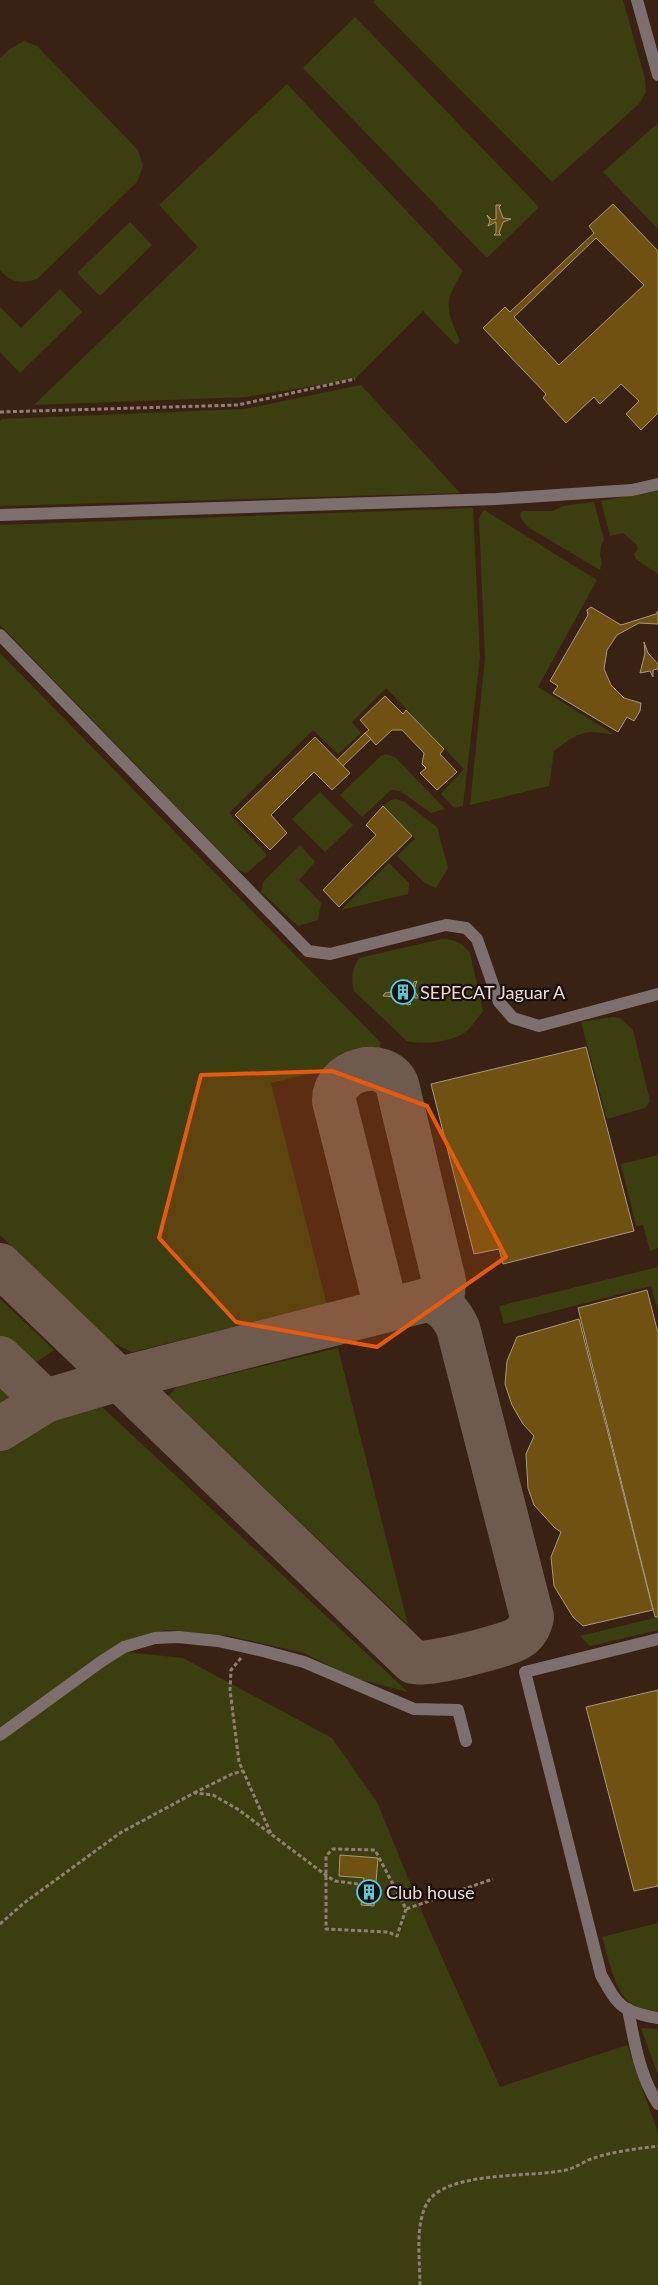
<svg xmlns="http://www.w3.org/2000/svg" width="658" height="2285" viewBox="0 0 658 2285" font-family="Lato,sans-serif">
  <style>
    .green { fill: #3b3f0f }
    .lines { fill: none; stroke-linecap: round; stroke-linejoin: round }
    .taxiway { stroke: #6f5a4e; stroke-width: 44 }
    .building { fill: #6f5212; stroke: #a8997d; fill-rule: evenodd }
    .path { stroke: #927f74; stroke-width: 3; stroke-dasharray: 4 2.5; stroke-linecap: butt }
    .minor { stroke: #7e6f6f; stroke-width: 12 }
    .marked { fill: #e8590c; fill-opacity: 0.2; stroke: #e8590c; stroke-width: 4; stroke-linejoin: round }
    .labels { text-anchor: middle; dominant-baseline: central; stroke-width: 4.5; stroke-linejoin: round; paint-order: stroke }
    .poi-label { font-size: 18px; fill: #ebdbd2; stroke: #190e09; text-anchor: start }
  </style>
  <rect width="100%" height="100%" fill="#392214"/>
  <!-- green -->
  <g class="green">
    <path d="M375 0H623L645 79 646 92 639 104 552 182 373 2Z"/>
    <path d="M355 17 539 207 487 258 303 68Z"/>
    <path d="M24 41 37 46 138 150 143 166 137 182 37 279C20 284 12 283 0 270V58L10 49Z"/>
    <path d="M287 84 463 271C443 302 446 309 460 341L456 345 423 311 355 379 246 397 34 405 198 247 159 205Z"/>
    <path d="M658 123V229L603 172Z"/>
    <path d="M130 222 152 245 100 296 77 273Z"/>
    <path d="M60 289 82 312 20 373 0 352V307L21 328Z"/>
    <path d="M361 385 460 493 0 506V421L2 419 245 409Z"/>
    <path d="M658 490V574L636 559 634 554 638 549 636 544 623 533 610 536 601 501Z"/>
    <path d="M594 502 604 540 601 546 600 555 602 563 600 570 528 527 522 520 520 515 522 511H553L563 506Z"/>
    <path d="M473 508 480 657 463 806 454 808 441 794 464 769 386 688 352 722 361 733 338 754 313 730 229 813 267 855 247 873 238 870 0 625V525Z"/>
    <path d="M484 510 597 580 538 687 615 735C584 729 579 732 554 751L549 786 470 805 485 658 479 518Z"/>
    <path d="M0 653 381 1043 377 1058 271 1083 327 1305 132 1352 109 1341 0 1235Z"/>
    <path d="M386 754 395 757 445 809 431 813 400 791 391 790 362 817 340 795 381 756Z"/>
    <path d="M320 792 353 825 325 852 292 819Z"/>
    <path d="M396 799 404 802 437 827 448 868 436 888 425 883 397 856 415 839 383 806 391 800Z"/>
    <path d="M300 845 315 862 299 880 321 903 318 920 298 926 261 892 263 882Z"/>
    <path d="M389 863 409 883 408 894 341 910Z"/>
    <path d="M442 939C455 939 462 943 470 953L483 1011C478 1017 474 1024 468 1030 455 1042 423 1045 407 1041L354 991C351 978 352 970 359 958Z"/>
    <path d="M613 1017 620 1018 633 1030 650 1101 645 1108 607 1119 581 1022Z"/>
    <path d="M658 1155V1248L650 1251 643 1225 636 1226 621 1164Z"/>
    <path d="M658 1267V1310L651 1286 504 1324 499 1306Z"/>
    <path d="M0 1299 54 1350 28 1368 61 1417 101 1406 408 1692 354 1678 304 1653 230 1636 166 1630 107 1650 183 1658 332 1738 378 1804 423 1915 500 2087 627 2045 658 2133V2285H0Z"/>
    <path d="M338 1348 408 1625 168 1396 177 1387Z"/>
    <path d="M658 1617V1630L590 1646 580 1636Z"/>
    <path d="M658 1923V2011C616 2014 612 1967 602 1937Z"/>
    <path d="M641 2028 658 2029V2075Z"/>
  </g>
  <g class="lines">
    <!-- taxiway -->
    <g class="taxiway">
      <path d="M0 1265 105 1366 119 1379 413 1662C425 1667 504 1646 517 1639 526 1634 530 1627 532 1617L458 1328C451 1313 443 1304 427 1300L119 1379 45 1401 0 1429"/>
      <path d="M377 1312 383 1305V1296L334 1101C333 1070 383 1056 397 1084L444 1281 443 1293 438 1297 427 1300"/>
      <path d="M0 1358 45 1401"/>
    </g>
  </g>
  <!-- building -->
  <g class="building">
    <path d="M613 204 658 251V413L641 430 626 414 639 401 621 384 600 404 594 397 566 423 543 398 546 394 483 328 505 307 510 312 594 233 589 226ZM596 238 644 285 559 365 514 317Z"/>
    <path d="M496 205H501L499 207 503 218 511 219 503 222 499 233 501 235H494L496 233V222L488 226 490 221 487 215 492 220 496 219Z"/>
    <path d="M591 607 621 625 656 614 658 611V624L639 623 617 635 607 650 604 669 611 685 624 698 641 703 640 711 634 721 627 717 618 732 553 693 558 686 550 681 588 615 587 610Z"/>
    <path d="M644 642 648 653 658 664V669L653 670V677L650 671 640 673 645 653Z"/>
    <path d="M385 696 403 714 406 710 444 749 440 754 457 772 437 790 420 773 426 768 422 764 424 753 402 730H392L376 745 365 733 369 730 360 720Z"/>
    <path d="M365 733 371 739 343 766 337 760Z"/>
    <path d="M315 737 350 773 332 790 314 772 271 815 287 833 270 850 235 815Z"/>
    <path d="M383 806 412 836 339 907 323 890 376 835 366 825Z"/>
    <path d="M408 980 402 990 411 989 414 982 417 981 414 990 419 998H415L411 993 404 995 411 1004 408 1005 396 997 383 996 385 993 396 991 404 981Z"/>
    <path d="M586 1047 634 1231 503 1264 499 1249 474 1254 431 1084Z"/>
    <path d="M647 1290 658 1333V1617H655L578 1308Z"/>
    <path d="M579 1319 653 1610 583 1626 573 1617 554 1586 551 1557 561 1532 555 1528 534 1505 528 1488 526 1454 534 1436 523 1424 512 1405 505 1384 507 1361 517 1337Z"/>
    <path d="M658 1690V1886L634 1891 586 1707Z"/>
    <path d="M340 1855 378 1858 374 1906 361 1905 364 1878 339 1876Z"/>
  </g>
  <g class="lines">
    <!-- path -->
    <g class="path">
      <path d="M0 412 238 405 355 379"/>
      <path d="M241 1658 231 1670 230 1690 239 1762 272 1836"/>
      <path d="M194 1793 232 1774 243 1771"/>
      <path d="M406 1909 397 1936 388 1932 326 1929V1856L333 1849 375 1850 406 1909 493 1879"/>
      <path d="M0 1924 24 1903 120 1833 194 1793 213 1795 239 1810 327 1876 335 1881 358 1884"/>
      <path d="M420 2285C420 2260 415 2228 426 2205 443 2170 531 2178 566 2170 576 2168 584 2161 594 2158 614 2151 637 2149 658 2146"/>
    </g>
    <!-- minor -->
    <g class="minor">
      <path d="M637 0 658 75"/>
      <path d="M0 515 496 499 632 490 658 484"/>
      <path d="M0 635 308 951 330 954 446 925 466 928 477 939 499 1002 513 1018 539 1026 658 994"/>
      <path d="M658 1639 525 1672 601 1975C618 2006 622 2012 658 2018"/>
      <path d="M0 1735 102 1661 124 1647 155 1638 178 1637 218 1641 263 1651 304 1662 414 1709 458 1710 466 1741"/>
      <path d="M628 2009C634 2041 640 2077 658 2104"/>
    </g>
  </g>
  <!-- marked area -->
  <path class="marked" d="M332 1071 427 1106 506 1257 377 1347 236 1322 159 1238 201 1075Z"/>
  <!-- icons -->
  <defs>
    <g id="building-ring" transform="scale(1.25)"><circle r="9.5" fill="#190e09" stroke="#54cadc" stroke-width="1.5"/><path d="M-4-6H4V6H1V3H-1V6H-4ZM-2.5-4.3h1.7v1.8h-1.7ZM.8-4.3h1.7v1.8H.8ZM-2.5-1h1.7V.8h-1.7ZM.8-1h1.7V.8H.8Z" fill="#54cadc"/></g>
  </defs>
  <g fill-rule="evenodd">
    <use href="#building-ring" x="403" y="992"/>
    <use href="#building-ring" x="369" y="1892"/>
  </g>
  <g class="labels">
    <!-- poi labels -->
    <g class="poi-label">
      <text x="420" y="992">SEPECAT Jaguar A</text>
      <text x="386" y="1892">Club house</text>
    </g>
  </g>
</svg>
